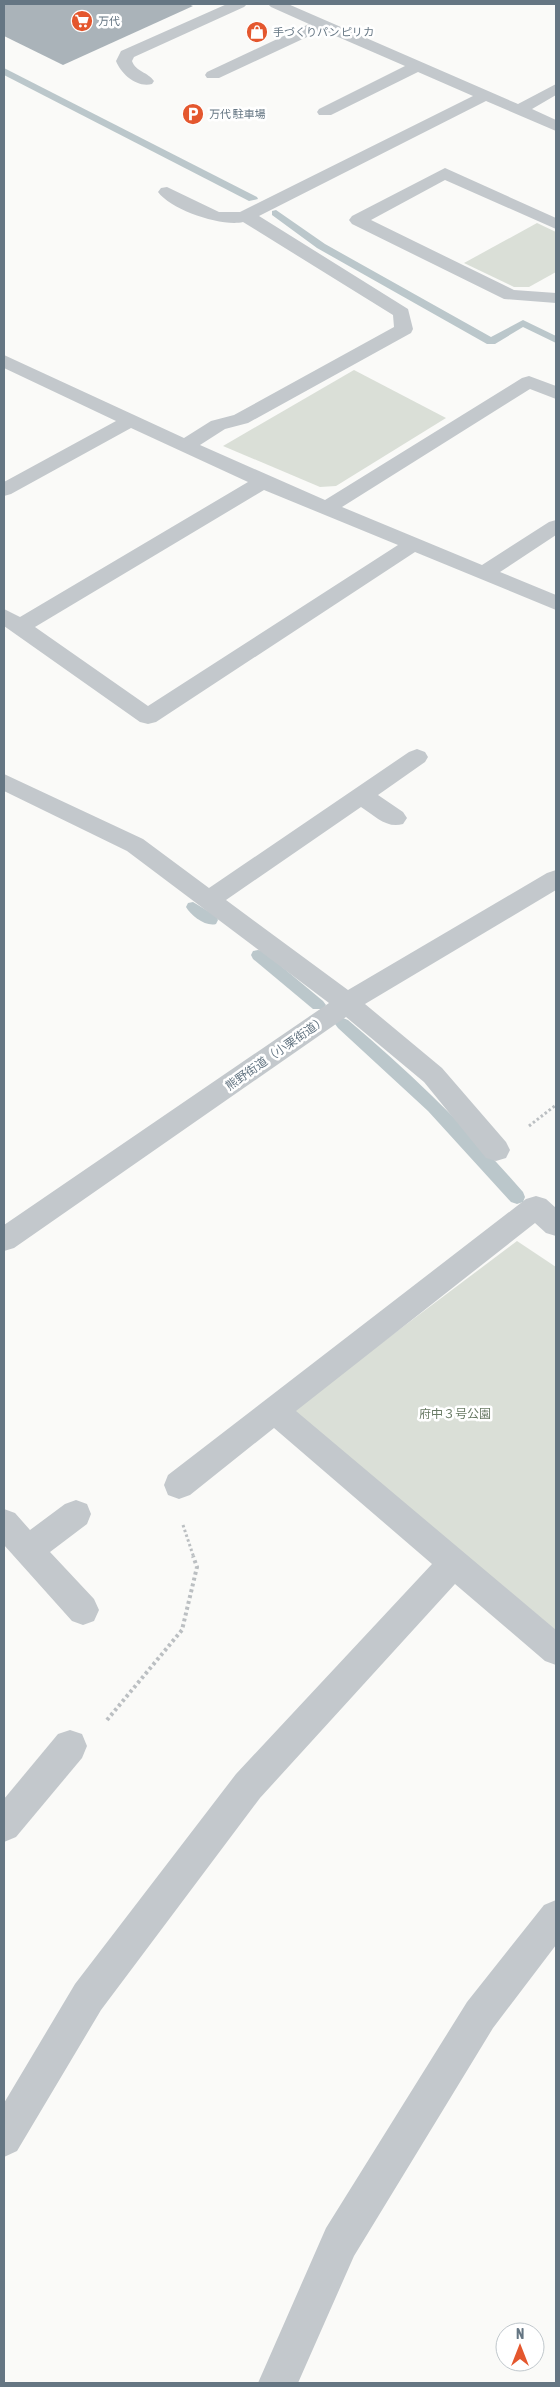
<svg xmlns="http://www.w3.org/2000/svg" width="560" height="2387" viewBox="0 0 560 2387" font-family="'Asap Condensed','Noto Sans JP',sans-serif">
  <style>
    .green { fill: #dadfd7 }
    .lines { fill: none; stroke-linecap: round; stroke-linejoin: round }
    .stream { fill: #bbc7cb; fill-rule: evenodd }
    .building { fill: #aab3b9 }
    .path-far1 { stroke: #bbbfc2; stroke-width: 3; stroke-dasharray: 2.5 2.5; stroke-linecap: butt }
    .path { stroke: #bbbfc2; stroke-width: 4; stroke-dasharray: 3 3; stroke-linecap: butt }
    .minor { fill: #c3c8cc; fill-rule: evenodd }
    .labels { text-anchor: middle; dominant-baseline: central; stroke-width: 5; stroke-linejoin: round; paint-order: stroke }
    .far-poi-label { font-size: 11px; fill: #657683; stroke: #fff; text-anchor: start }
    .street-label { font-size: 12px; fill: #657683; stroke: #fff }
    .park-label { font-size: 12px; fill: #687a64; stroke: #fff }
  </style>
  <rect width="100%" height="100%" fill="#fafaf8"/>
  <!-- green -->
  <g class="green">
    <path d="M537 223 556 232V272L529 287H514L464 263Z"/>
    <path d="M354 370 446 418 336 486 320 487 223 446Z"/>
    <path d="M517 1241 556 1267V1631L291 1411Z"/>
  </g>
  <g class="lines">
    <!-- stream -->
    <g class="stream">
      <path d="M4 68 257 197 258 199 249 201 4 75Z"/>
      <path d="M276 210 325 244 491 337 523 320 556 336V343L523 327 495 344H487L317 248 272 215V211Z"/>
      <path d="M193 902 216 916 218 920 216 924C206 927 191 916 186 907L188 903Z"/>
      <path d="M258 950 263 951 323 1001 326 1005 323 1009H313L253 959 251 955 253 951Z"/>
      <path d="M343 1018 348 1020C411 1073 469 1130 523 1192L525 1197 523 1202 517 1204 511 1202 428 1111 338 1028 335 1024 338 1020Z"/>
    </g>
  </g>
  <!-- building -->
  <path class="building" d="M4 4H188L193 6 63 65 4 36Z"/>
  <g class="lines">
    <!-- path-far1 -->
    <g class="path-far1">
      <path d="M529 1126 556 1105"/>
      <path d="M183 1525 194 1558"/>
    </g>
    <!-- path -->
    <path class="path" d="M107 1720 182 1630 197 1567 193 1556"/>
    <!-- minor -->
    <g class="minor">
      <path d="M227 4H247L244 7 134 57 132 61C136 72 148 72 154 81L152 84C137 88 121 74 116 61L121 51Z"/>
      <path d="M268 4H288L518 104 556 84V95L532 109 556 120V131L486 101 259 216 408 309 413 329 411 333 248 423 225 429 200 445 325 500 522 378 529 376 556 386V399L530 389 342 507 482 565 549 522 556 520V535L500 572 556 595V610L415 552 156 722 148 724 140 722 4 626V609L20 617 248 482 131 428 11 494 4 496V482L116 421 4 368V355L184 438 211 421 234 415 394 327 393 315 243 222C222 227 171 210 158 192L161 188 167 187 219 212H240L473 96 418 72 331 115H319L317 112 319 109 405 66 322 30 219 78H207L205 75 207 72 309 24 271 7ZM264 490 398 545 148 706 35 627Z"/>
      <path d="M445 168 556 218V229L445 180 371 220 514 290 556 293V303L504 299 352 224 349 220 352 216Z"/>
      <path d="M417 749 425 752 428 757 425 762 378 795 403 812 407 818 403 824C387 829 375 816 361 807L226 900 348 990 547 873 556 870V890L365 1004 442 1068 506 1142 510 1150 506 1158 496 1161 486 1158 424 1082 346 1017 14 1248 4 1251V1225L329 1003 127 851 4 791V774L143 839 209 888 409 752Z"/>
      <path d="M536 1196 546 1199 556 1208V1236L546 1233 535 1223 296 1411 556 1630V1665L545 1661 455 1584 260 1798 101 2010 17 2151 4 2157V2103L75 1984 236 1774 432 1564 274 1428 190 1495 179 1499 168 1495 164 1485 168 1475 526 1199Z"/>
      <path d="M76 1500 87 1504 91 1514 87 1524 50 1552 94 1599 99 1610 94 1621 83 1625 72 1621 4 1545V1509L15 1513 30 1530 65 1504Z"/>
      <path d="M70 1730 82 1734 87 1746 82 1758 16 1837 4 1842V1799L58 1734Z"/>
      <path d="M556 1900V1945L493 2028 354 2256 298 2383H258L326 2228 467 2002 544 1905Z"/>
    </g>
  </g>
  <!-- icons -->
  <defs>
    <g id="supermarket-disc" transform="scale(1.125)"><circle r="9.5" fill="#e4572e" stroke="#fff"/><path d="M-6-5.5h2.5l.6 2H6L4.5 2H-2.5L-4.4-4H-6ZM-1.5 3.2a1.3 1.3 0 1 0 .1 0ZM3 3.2a1.3 1.3 0 1 0 .1 0Z" fill="#fff"/></g>
    <g id="shop-disc" transform="scale(1.125)"><circle r="9.5" fill="#e4572e" stroke="#fff"/><path d="M-5-2.5h2.3a2.7 3.5 0 0 1 5.4 0H5L5.5 6h-11ZM-1.5-2.5h3a1.5 2.3 0 0 0-3 0Z" fill="#fff"/></g>
    <g id="parking-disc" transform="scale(1.125)"><circle r="9.5" fill="#e4572e" stroke="#fff"/><path d="M-3.5-5.5H1a3.5 3.5 0 0 1 0 7H-1V5.5H-3.5ZM-1-3.4V-.6H.8a1.4 1.4 0 0 0 0-2.8Z" fill="#fff"/></g>
  </defs>
  <g fill-rule="evenodd">
    <use href="#supermarket-disc" x="82" y="21"/>
    <use href="#shop-disc" x="257" y="32"/>
    <use href="#parking-disc" x="193" y="114"/>
  </g>
  <g class="labels">
    <!-- far-poi labels -->
    <g class="far-poi-label">
      <text x="98" y="21">万代</text>
      <text x="273" y="32">手づくりパン ピリカ</text>
      <text x="209" y="114">万代 駐車場</text>
    </g>
    <!-- street labels -->
    <g class="street-label">
      <text transform="translate(276 1053) rotate(-35)">熊野街道（小栗街道）</text>
    </g>
    <!-- park labels -->
    <g class="park-label">
      <text x="455" y="1414">府中３号公園</text>
    </g>
  </g>
  <!-- border -->
  <rect width="560" height="2387" fill="none" stroke="#657683" stroke-width="10"/>
  <!-- north arrow -->
  <g transform="translate(520 2347)"><circle r="24" fill="#ffffff" stroke="#c1c8cd"/>
  <path d="M0-4L9 19L0 12L-9 19Z" fill="#e4572e"/>
  <text y="-8" font-size="14" font-weight="bold" text-anchor="middle" fill="#657683">N</text>
  </g>
</svg>
